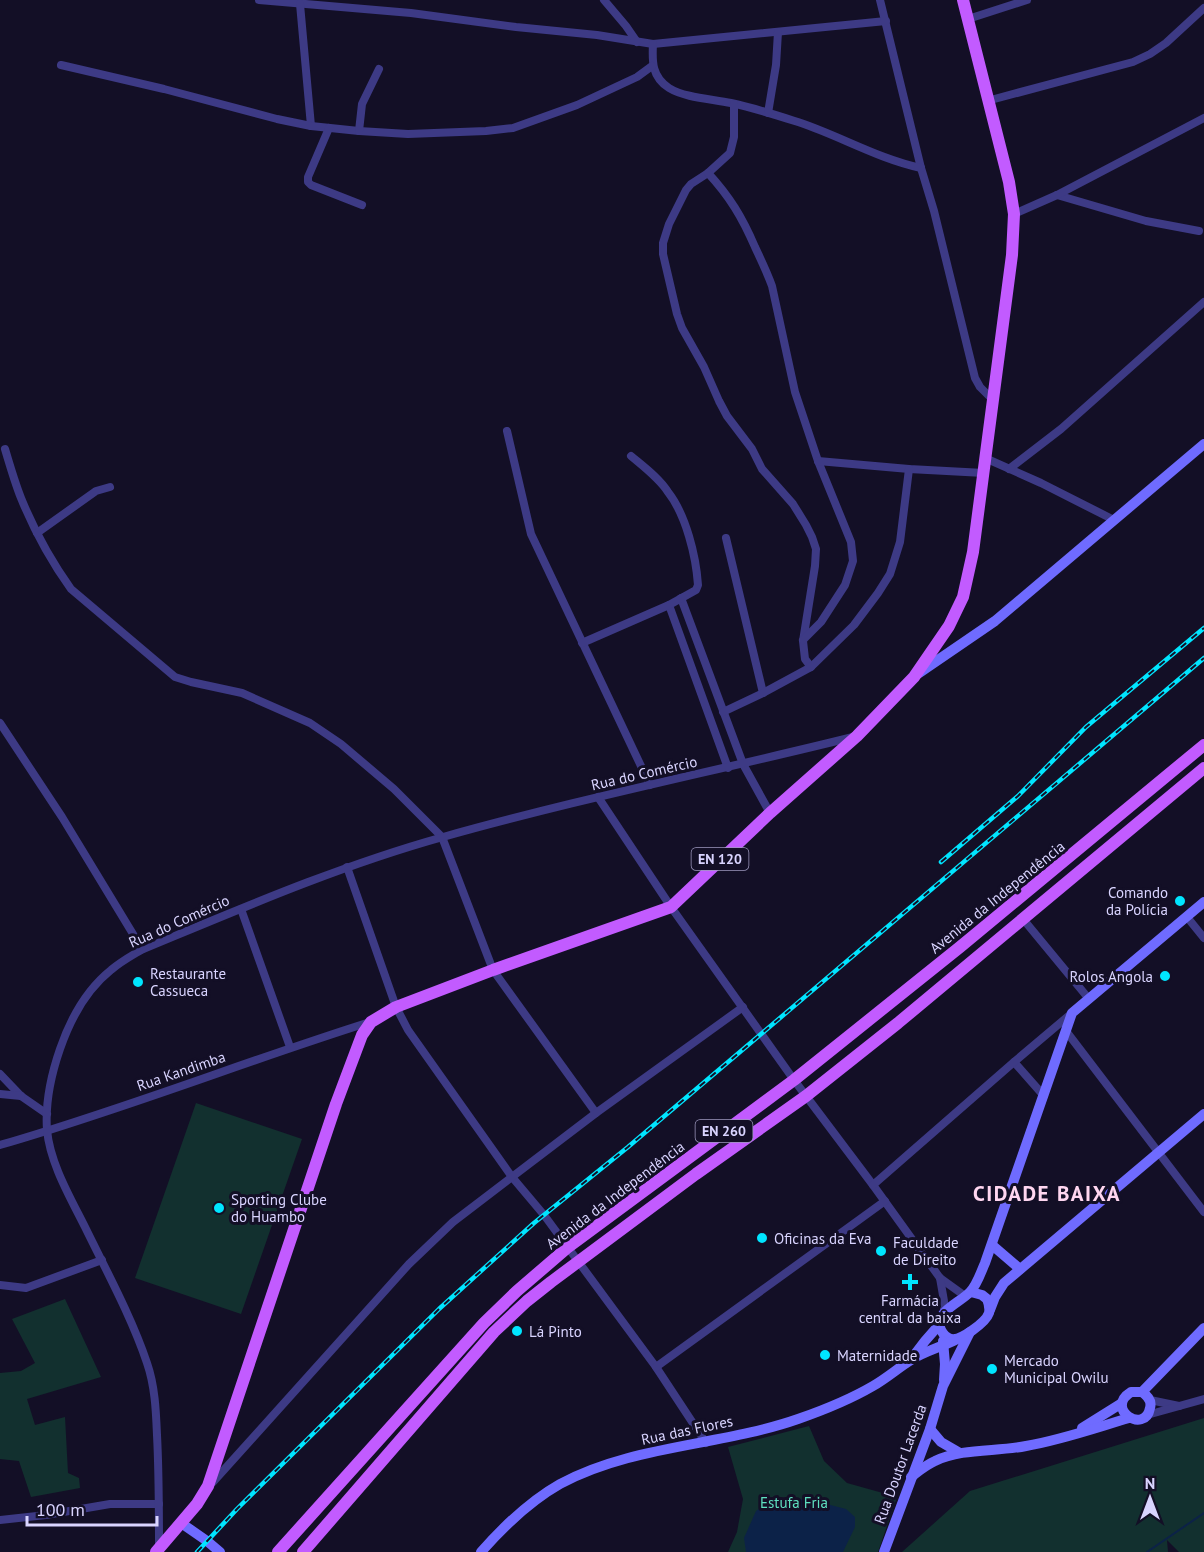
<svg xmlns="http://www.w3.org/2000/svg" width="1204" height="1552" viewBox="0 0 1204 1552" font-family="'PT Sans',sans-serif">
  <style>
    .green { fill: #12302f }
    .water { fill: #0c2248 }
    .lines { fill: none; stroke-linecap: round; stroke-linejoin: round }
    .stream { stroke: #0c2248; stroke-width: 2 }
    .street { stroke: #3d3a85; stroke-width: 8 }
    .secondary { stroke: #6f6bff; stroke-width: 10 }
    .primary { stroke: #c25bff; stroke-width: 12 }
    .rail-casing { stroke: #00e5ff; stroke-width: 4.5 }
    .rail { stroke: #130f26; stroke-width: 2; stroke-dasharray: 7; stroke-linecap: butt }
    .poi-dot { fill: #00e5ff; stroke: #130f26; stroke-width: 2 }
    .labels { text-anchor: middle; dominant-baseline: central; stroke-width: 6; stroke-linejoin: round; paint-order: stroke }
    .shield { fill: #130f26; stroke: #9e99be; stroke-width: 1.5 }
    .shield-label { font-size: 14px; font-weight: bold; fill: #d9d4ff }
    .street-label { font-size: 15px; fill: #d9d4ff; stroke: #130f26 }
    .poi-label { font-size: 15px; fill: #d9d4ff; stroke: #130f26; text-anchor: start }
    .park-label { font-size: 15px; fill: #5fe0c0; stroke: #130f26 }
    .district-label { font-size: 21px; font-weight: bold; letter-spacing: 1.5px; fill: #ffd6f0; stroke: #130f26 }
  </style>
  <rect width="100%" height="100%" fill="#130f26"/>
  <!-- green -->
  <g class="green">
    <path d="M196 1103 302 1139 241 1314 135 1278Z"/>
    <path d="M65 1299 101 1377 27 1399 35 1425 65 1417 68 1473 79 1478 80 1488 31 1497 19 1461 0 1459V1373L21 1371 35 1363 12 1319Z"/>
    <path d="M1204 1418V1552H1179L1167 1540 1168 1552H902L970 1491Z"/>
    <path d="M809 1426 824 1461 847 1483 897 1497 878 1552H728L737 1532 743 1499 728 1447Z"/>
  </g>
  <!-- water -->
  <path class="water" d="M807 1499 846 1509 855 1517V1527L843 1552H746L744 1538 756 1511 773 1500Z"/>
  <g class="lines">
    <!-- stream -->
    <path class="stream" d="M1147 1552 1204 1513"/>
    <!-- street -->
    <g class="street">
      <path d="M259 0 411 13 516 27 597 35 653 44 886 21"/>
      <path d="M604 0 626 26 637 42"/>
      <path d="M880 0 921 168 934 211 975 378 980 387 993 400"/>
      <path d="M300 4 311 126"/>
      <path d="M968 19 1027 0"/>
      <path d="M653 44C652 62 652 77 669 88 685 98 713 99 731 103 755 108 779 116 801 123 842 137 879 159 921 168"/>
      <path d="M61 65 164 89 277 119 311 126 359 131 408 134 486 131 513 128 577 105 637 77 652 66"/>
      <path d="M987 101 1133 62 1150 54 1166 43 1204 8"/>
      <path d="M734 104V137L730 153 708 173 691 184 686 190 669 224 663 243V254L677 314 682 328 704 367 719 401 727 416 752 449 762 469 793 504 806 525 812 537 816 549 815 566 803 641 805 659 811 667"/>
      <path d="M768 113 776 65 778 32"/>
      <path d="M329 128 308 177V182L311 185 362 205"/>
      <path d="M359 131 362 104 379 69"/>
      <path d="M708 173C730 197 742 217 755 247 761 260 767 272 772 286L795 392 818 461 851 542 853 561 845 585 821 622 803 640"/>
      <path d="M1057 195 1146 221 1199 231"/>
      <path d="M1014 214 1057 195 1204 118"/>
      <path d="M507 431 531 534 650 785"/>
      <path d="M5 449C10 466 15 483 21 498 34 530 51 561 71 589L175 677 191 682 242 693 310 723 341 744 394 789 442 837 493 970 596 1113"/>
      <path d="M985 458 1041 483 1114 520"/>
      <path d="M818 461 909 469 984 473"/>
      <path d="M1009 469 1061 429 1204 302"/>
      <path d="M37 533 96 491 110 487"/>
      <path d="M726 538 763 693"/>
      <path d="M681 598 743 764 770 813"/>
      <path d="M669 605 728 768"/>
      <path d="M582 643 669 605 696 590 698 585C696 556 686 515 668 492 659 478 644 467 631 456"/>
      <path d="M723 712 763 693 811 667 854 625 878 593 890 574 900 542 909 469"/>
      <path d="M0 723 62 817 133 934 141 950"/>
      <path d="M598 797 671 907 794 1080 873 1185 940 1278 965 1296"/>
      <path d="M347 867 396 1007 408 1030 512 1177 544 1215 656 1367 706 1443"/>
      <path d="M241 909 290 1047"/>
      <path d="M1187 917 1204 938"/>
      <path d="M1023 919 1089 999"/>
      <path d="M1066 1031 1204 1212"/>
      <path d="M1014 1062 1044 1096"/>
      <path d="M0 1074 21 1096 47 1114"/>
      <path d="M0 1094 21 1096"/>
      <path d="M0 1145C125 1109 246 1061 370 1022"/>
      <path d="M873 1185 1014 1062 1072 1013"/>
      <path d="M940 1278 944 1301V1313"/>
      <path d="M0 1285 26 1288 102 1260"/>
      <path d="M656 1367 885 1201"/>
      <path d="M1150 1400 1179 1406"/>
      <path d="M1147 1415 1204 1399"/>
      <path d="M213 1482 409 1264 453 1222 596 1113 743 1007"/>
      <path d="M0 1520 46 1515 110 1504H159"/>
      <path d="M159 1549C159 1511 159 1473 157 1435 156 1411 155 1386 147 1363 132 1318 106 1270 85 1227 70 1197 50 1163 47 1130 45 1102 51 1075 60 1049 70 1020 86 990 111 970 120 962 131 956 141 950 240 909 339 866 443 837 578 799 716 771 853 737"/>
    </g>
    <!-- secondary -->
    <g class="secondary">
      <path d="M919 673 995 621 1204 444"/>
      <path d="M992 1245 1020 1269"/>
      <path d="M971 1292 982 1295 987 1299C989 1304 990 1308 989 1313 986 1322 961 1341 951 1339 947 1338 943 1334 941 1330 933 1312 960 1303 970 1292 977 1285 981 1272 985 1263L1072 1013 1204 902"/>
      <path d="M990 1310 995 1297 1004 1283 1204 1114"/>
      <path d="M943 1341 945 1364 944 1380"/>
      <path d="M912 1358 925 1341 939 1325"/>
      <path d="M1142 1392C1148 1396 1152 1401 1150 1408 1145 1435 1104 1409 1131 1392H1142L1204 1328"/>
      <path d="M1082 1428 1122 1403"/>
      <path d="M930 1429 941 1442 960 1453"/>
      <path d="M911 1477C919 1471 926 1465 935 1461 962 1448 996 1452 1026 1446 1061 1440 1095 1428 1129 1418"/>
      <path d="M181 1523 207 1541 220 1552"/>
      <path d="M481 1552C504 1526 530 1501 560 1484 632 1445 721 1446 798 1419 824 1410 849 1400 873 1386 887 1378 898 1368 911 1360 925 1351 942 1347 957 1339"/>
      <path d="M884 1552 930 1429 943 1386 970 1332"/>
    </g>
    <!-- primary -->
    <g class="primary">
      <path d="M156 1552 197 1504 208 1486 336 1104 362 1035 371 1022 396 1007 493 970 671 907 770 813 857 736 914 677 949 626 963 597 973 552 1012 255 1014 214 1009 182 963 0"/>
      <path d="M278 1552 484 1323 517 1291 567 1248 794 1080 960 947 1204 745"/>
      <path d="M303 1552 494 1332 527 1301 551 1282 696 1174 806 1096 898 1023 1204 768"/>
    </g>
    <!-- rail casing -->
    <g class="rail-casing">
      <g id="rail">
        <path d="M941 862 1018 796 1086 727 1204 628"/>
        <path d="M197 1552 237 1509 439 1309 534 1223 628 1147 1204 658"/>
      </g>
    </g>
    <!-- rail -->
    <use href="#rail" class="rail"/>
  </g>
  <!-- markers -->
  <g class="poi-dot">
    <circle cx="1180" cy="901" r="6"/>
    <circle cx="1165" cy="976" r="6"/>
    <circle cx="138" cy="982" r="6"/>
    <circle cx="219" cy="1208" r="6"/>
    <circle cx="762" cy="1238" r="6"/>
    <circle cx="881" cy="1251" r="6"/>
    <path d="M907 1273h6v6h6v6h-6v6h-6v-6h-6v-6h6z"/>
    <circle cx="517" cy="1331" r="6"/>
    <circle cx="825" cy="1355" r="6"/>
    <circle cx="992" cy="1369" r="6"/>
  </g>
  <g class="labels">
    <!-- shield labels -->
    <g class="shield">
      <rect x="691.5" y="848" width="57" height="22" rx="4.5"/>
      <rect x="695.5" y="1120" width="57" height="22" rx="4.5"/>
    </g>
    <g class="shield-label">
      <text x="720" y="859">EN 120</text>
      <text x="724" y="1131">EN 260</text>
    </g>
    <!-- street labels -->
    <g class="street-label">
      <text transform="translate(644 773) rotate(-13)">Rua do Comércio</text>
      <text transform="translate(997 897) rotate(-39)">Avenida da Independência</text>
      <text transform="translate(179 921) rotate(-24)">Rua do Comércio</text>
      <text transform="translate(181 1071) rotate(-19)">Rua Kandimba</text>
      <text transform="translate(615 1195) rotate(-37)">Avenida da Independência</text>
      <text transform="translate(687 1430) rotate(-12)">Rua das Flores</text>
      <text transform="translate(900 1464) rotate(-70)">Rua Doutor Lacerda</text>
    </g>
    <!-- poi labels -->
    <g class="poi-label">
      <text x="1168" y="892" text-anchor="end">Comando<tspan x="1168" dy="17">da Polícia</tspan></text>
      <text x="150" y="973">Restaurante<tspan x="150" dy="17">Cassueca</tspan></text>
      <text x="1153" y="976" text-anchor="end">Rolos Angola</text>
      <text x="231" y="1199">Sporting Clube<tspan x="231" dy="17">do Huambo</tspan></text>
      <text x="774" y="1238">Oficinas da Eva</text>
      <text x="893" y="1242">Faculdade<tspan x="893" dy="17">de Direito</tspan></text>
      <text x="910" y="1300" text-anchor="middle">Farmácia<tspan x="910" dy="17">central da baixa</tspan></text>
      <text x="529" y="1331">Lá Pinto</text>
      <text x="837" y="1355">Maternidade</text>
      <text x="1004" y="1360">Mercado<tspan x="1004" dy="17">Municipal Owilu</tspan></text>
    </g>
    <!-- park labels -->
    <g class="park-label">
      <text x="794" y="1502">Estufa Fria</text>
    </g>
    <!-- district labels -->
    <g class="district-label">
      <text x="1047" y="1193">CIDADE BAIXA</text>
    </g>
  </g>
  <!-- north arrow -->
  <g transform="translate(1150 1498)" stroke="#130f26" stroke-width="4.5" paint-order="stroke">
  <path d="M0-4.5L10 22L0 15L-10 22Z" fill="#d9d4ff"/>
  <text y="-9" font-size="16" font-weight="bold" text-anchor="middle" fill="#d9d4ff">N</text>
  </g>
  <!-- scale -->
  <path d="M27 1516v9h130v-9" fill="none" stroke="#d9d4ff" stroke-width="3"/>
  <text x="36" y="1516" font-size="18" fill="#d9d4ff" stroke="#130f26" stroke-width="4.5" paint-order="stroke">100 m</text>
</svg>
